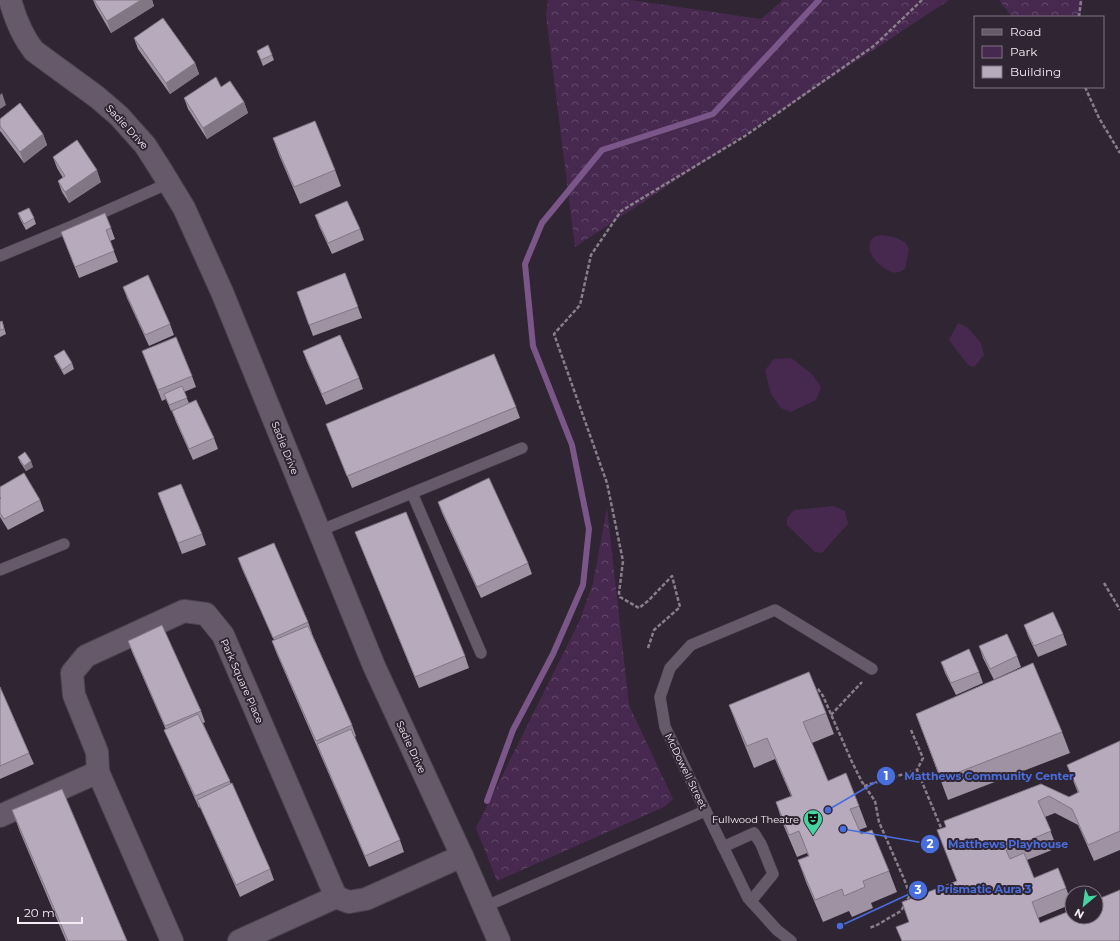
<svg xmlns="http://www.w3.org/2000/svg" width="1120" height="941" viewBox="0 0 1120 941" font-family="Montserrat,sans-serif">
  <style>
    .forest { fill: url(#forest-crowns) }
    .park { fill: #472950 }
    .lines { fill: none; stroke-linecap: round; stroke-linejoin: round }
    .stream { stroke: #7b5688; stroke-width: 6 }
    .service-casing { stroke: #4d434f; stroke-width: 12 }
    .minor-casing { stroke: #4d434f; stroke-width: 24 }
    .path { stroke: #887f8b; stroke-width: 2.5; stroke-dasharray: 4 2; stroke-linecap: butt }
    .service { stroke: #665a6a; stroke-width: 11 }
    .minor { stroke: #665a6a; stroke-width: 22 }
    .wall { fill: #9e92a3 }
    .shaded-wall { fill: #817784 }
    .building { fill: #b8aabd; stroke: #817784 }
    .labels { text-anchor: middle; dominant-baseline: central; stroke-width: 4; stroke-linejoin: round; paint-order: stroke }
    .street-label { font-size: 10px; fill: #f3ecf5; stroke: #302533 }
    .poi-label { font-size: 10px; fill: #f3ecf5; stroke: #302533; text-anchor: end }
    .leader { fill: none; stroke: #486ede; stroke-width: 1.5 }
    .callout-dot { fill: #486ede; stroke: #302533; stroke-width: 1.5 }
    .mark-label { font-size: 12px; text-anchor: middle; font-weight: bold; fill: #fff }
    .callout-label { font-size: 11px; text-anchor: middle; font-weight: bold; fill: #486ede; stroke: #302533; stroke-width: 4; stroke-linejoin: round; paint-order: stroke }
  </style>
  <defs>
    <pattern id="forest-crowns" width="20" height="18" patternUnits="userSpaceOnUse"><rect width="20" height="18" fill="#472950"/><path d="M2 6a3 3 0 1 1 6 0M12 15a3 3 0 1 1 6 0" fill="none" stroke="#62486a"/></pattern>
  </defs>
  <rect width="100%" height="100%" fill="#302533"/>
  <!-- forest -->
  <g class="forest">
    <path d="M548 0H631L761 19 783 0H949L575 247 546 15Z"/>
    <path d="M999 0H1083L1080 17H1012Z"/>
    <path d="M607 508 629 705 673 799 664 807 497 881 476 828 580 620 593 583Z"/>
  </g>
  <!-- park -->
  <g class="park">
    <path d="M882 235C892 237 904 238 909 248L905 269C901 271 896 274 892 272 885 270 871 259 870 250 869 248 870 246 870 244 871 237 876 236 882 235Z"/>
    <path d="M958 323 967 327 981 343 984 355 974 367 968 365 949 340Z"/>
    <path d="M791 358 812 374 821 387 816 400 791 412 781 408 771 394 765 370 774 359Z"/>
    <path d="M834 506 845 511 848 524 822 553 815 552 787 525V518L794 510Z"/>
  </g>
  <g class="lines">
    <!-- stream -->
    <path class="stream" d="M487 801 513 730 553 654 583 585 589 529 572 445 533 346 525 264 542 223 602 150 713 114 819 0"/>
    <!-- service casing -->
    <g class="service-casing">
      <g id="service">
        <path d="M0 256 72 226 169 183"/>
        <path d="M412 493 481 653"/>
        <path d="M319 531 522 448"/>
        <path d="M0 570 64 544"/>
        <path d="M723 847 754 833 761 844 773 874 751 901"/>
        <path d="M484 907 705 811"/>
        <path d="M791 941 777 930 748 898 665 727 660 697 670 668 691 645 775 610 872 669"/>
      </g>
    </g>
    <!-- minor casing -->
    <g class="minor-casing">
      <g id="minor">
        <path d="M10 0C15 18 22 36 34 51L97 97 119 116 145 145 161 170 184 208 222 292 374 666 462 856 499 941"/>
        <path d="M0 816 98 772"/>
        <path d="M172 941 98 772 97 752 74 695 72 673 86 656 184 611 206 614 223 635 336 897"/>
        <path d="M239 941 336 897 349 902 366 899 462 856"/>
      </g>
    </g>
    <!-- path -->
    <g class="path">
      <path d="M1079 17 1081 0"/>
      <path d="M1085 87 1099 118 1120 153"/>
      <path d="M1104 583 1120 610"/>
      <path d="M648 648 654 630 680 607 672 576 649 600 639 608 620 597 619 593 623 561 607 483 554 334 580 305 591 255 621 211 745 136 875 45 922 0"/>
      <path d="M812 688 818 689 823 696 852 762 862 782 875 801 879 822 904 879 910 895 901 911 877 925 869 928"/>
      <path d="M831 715 862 682"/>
      <path d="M911 730 923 758 917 770 942 830"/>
      <path d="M864 786 917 770"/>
    </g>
    <!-- service -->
    <use href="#service" class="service"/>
    <!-- minor -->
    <use href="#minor" class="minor"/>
  </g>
  <!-- wall -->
  <g class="wall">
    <path d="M93 0H152L154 6 111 33 96 7Z"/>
    <path d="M134 38 195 63 199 74 170 94 138 49Z"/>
    <path d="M257 51 272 55 274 60 263 66Z"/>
    <path d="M221 87 244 102 248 113 207 139 188 109 184 98Z"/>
    <path d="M0 119 43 134 47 145 24 163 1 132 0 131Z"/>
    <path d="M273 138 335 170 341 186 300 204 279 155Z"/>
    <path d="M53 157 101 182 69 203 62 192 58 181 63 178 57 168Z"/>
    <path d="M18 213 34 218 36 224 26 230 20 219Z"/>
    <path d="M315 215 360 229 364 240 332 254 319 226Z"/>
    <path d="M111 228 115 239 110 241 118 262 79 278 61 232Z"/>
    <path d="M345 273 362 318 313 336 297 292Z"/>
    <path d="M123 287 170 324 174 335 149 346 127 298Z"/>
    <path d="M2 321 6 334 0 337V322Z"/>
    <path d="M142 351 192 376 196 387 184 392 189 403 214 438 218 449 193 460 176 422 172 411 175 409 171 411 166 399 162 401Z"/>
    <path d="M303 351 359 378 363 389 326 405 307 362Z"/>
    <path d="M54 356 72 363 74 369 64 375 56 361Z"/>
    <path d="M516 407 520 418 352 488 326 424Z"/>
    <path d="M18 457 33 467 26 471 20 462Z"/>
    <path d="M0 487 40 500 44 511 8 530 0 517Z"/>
    <path d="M158 493 202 534 206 545 182 554Z"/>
    <path d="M438 502 528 563 532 574 481 598 442 513Z"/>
    <path d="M355 532 465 656 469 668 419 688Z"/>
    <path d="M238 558 308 622 312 633V634L352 725 356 736 355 737 400 840 404 852 369 867 276 652 272 641 274 640 242 569Z"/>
    <path d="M1024 625 1063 634 1067 645 1038 657 1028 636Z"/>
    <path d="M128 641 201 711 205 722 203 723 270 869 274 880 240 897 200 807 199 808 169 741 164 730H166L132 652Z"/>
    <path d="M979 646 1017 656 1021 667 995 679 1062 732 1070 753 948 800 916 714 994 680 983 658Z"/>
    <path d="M941 662 979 672 983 683 956 695 945 673Z"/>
    <path d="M0 687 29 753 34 764 0 779Z"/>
    <path d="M729 705 826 713 834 734 812 743 828 781 859 806 867 827 859 830 861 834 889 871 897 892 871 903 873 908 852 917 849 911 823 922 806 882 798 860 808 856 807 853 797 857 783 824 776 802 791 796 775 759 754 768 737 726Z"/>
    <path d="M1120 741V850L1094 861 1078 825 1055 813 1045 817 1057 848 1027 860 1034 878 1066 888 1072 904 1038 918 1040 923 1120 941 909 922 957 881 946 827 1041 784 1069 797 1078 793 1067 765Z"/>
    <path d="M12 810 127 941H66L20 832Z"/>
  </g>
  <!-- shaded-wall -->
  <g class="shaded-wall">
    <path d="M141 0H152L154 6 111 33 107 21Z"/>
    <path d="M195 63 199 74 170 94 166 83Z"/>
    <path d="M2 93 6 105 0 109V95Z"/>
    <path d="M244 102 248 113 207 139 203 128Z"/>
    <path d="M43 134 47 145 24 163 20 152Z"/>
    <path d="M97 170 101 182 69 203 65 192Z"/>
    <path d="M31 461 33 467 26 471 24 466Z"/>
  </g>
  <!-- building -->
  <g class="building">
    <path d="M94 0H141L107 21Z"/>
    <path d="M163 18 195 63 166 83 134 38Z"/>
    <path d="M268 45 272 55 261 60 257 51Z"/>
    <path d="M216 77 221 87 230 81 244 102 203 128 184 98Z"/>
    <path d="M20 103 43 134 20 152 0 126V119Z"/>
    <path d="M315 121 335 170 294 187 273 138Z"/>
    <path d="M77 140 97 170 65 192 58 181 65 176 53 157Z"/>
    <path d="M347 201 360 229 328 243 315 215Z"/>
    <path d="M29 208 34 218 24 224 18 213Z"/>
    <path d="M105 213 111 228 106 230 114 251 75 267 61 232Z"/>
    <path d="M345 273 358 307 309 325 297 292Z"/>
    <path d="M148 275 170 324 145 335 123 287Z"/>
    <path d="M2 321 4 329 0 330V322Z"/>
    <path d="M340 335 359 378 322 394 303 351Z"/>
    <path d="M176 337 192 376 158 390 142 351Z"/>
    <path d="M64 350 72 363 62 370 54 356Z"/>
    <path d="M494 354 516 407 347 476 326 424Z"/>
    <path d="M182 386 187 398 169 405 164 394Z"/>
    <path d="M196 400 214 438 189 449 172 411Z"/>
    <path d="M25 452 31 461 24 466 18 457Z"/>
    <path d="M24 473 40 500 4 519 0 513V499L1 498 0 497V487Z"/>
    <path d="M489 478 528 563 477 587 438 502Z"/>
    <path d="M181 484 202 534 178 543 158 493Z"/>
    <path d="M406 512 465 656 415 677 355 532Z"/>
    <path d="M274 543 308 622 273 638 238 558Z"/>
    <path d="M1053 612 1063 634 1034 646 1024 625Z"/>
    <path d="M162 625 201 711 165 726 128 641Z"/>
    <path d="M308 626 352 725 316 741 272 641Z"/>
    <path d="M1007 634 1017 656 990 669 979 646Z"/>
    <path d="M969 649 979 672 951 683 941 662Z"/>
    <path d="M1033 663 1062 732 941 779 916 714Z"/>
    <path d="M809 672 826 713 803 722 828 781 846 773 859 806 850 809 861 834 872 830 889 871 863 881 865 887 844 896 842 889 815 900 798 860 809 856 799 831 789 835 776 802 792 796 767 738 747 746 729 705Z"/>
    <path d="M0 687 29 753 0 766Z"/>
    <path d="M198 714 230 781 195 796 164 730Z"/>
    <path d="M351 729 400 840 365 856 317 744Z"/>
    <path d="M1120 741V831L1088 845 1072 809 1049 796 1038 801 1051 831 1006 850 1010 859 1024 853 1034 878 1058 868 1066 888 1032 902 1040 923 1072 910V917H1096V900L1120 890V941H902L896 927 909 922 902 902 957 881 937 830 946 827 944 821 1041 784 1069 797 1079 792 1067 765Z"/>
    <path d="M232 783 270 869 236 885 197 800Z"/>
    <path d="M62 789 127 941H68L12 810Z"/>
  </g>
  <!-- icons -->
  <defs>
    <g id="theatre-pin" transform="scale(1)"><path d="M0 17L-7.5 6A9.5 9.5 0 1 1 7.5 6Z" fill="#45d49f" stroke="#302533"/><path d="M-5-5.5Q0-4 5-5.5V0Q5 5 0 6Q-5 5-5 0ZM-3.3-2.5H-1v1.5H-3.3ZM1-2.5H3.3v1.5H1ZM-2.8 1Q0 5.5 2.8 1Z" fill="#111"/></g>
  </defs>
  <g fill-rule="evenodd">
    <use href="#theatre-pin" x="813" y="819"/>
  </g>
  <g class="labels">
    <!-- street labels -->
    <g class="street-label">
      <text transform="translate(127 127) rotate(47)">Sadie Drive</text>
      <text transform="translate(285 448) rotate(68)">Sadie Drive</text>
      <text transform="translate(242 681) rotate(66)">Park Square Place</text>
      <text transform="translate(411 747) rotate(65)">Sadie Drive</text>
      <text transform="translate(686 771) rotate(64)">McDowell Street</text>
    </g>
    <!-- poi labels -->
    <g class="poi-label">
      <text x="799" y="819">Fullwood Theatre</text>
    </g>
  </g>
  <!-- callouts -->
  <path class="leader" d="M828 810L886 776M843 829L930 844M840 926L918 890"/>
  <g class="callout-dot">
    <circle cx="828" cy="810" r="4"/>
    <circle cx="843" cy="829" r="4"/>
    <circle cx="840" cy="926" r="4"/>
    <circle cx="886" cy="776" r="10"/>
    <circle cx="930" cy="844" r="10"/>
    <circle cx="918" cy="890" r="10"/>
  </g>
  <g class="mark-label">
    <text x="886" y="780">1</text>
    <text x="930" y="848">2</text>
    <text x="918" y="894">3</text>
  </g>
  <g class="callout-label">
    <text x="989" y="780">Matthews Community Center</text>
    <text x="1008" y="848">Matthews Playhouse</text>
    <text x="984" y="893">Prismatic Aura 3</text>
  </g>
  <!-- legend -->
  <rect x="974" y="16" width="130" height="72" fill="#302533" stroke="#7e7581"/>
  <rect x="982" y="29" width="20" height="6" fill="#665a6a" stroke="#7e7581"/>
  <text x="1010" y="36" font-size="12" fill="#f3ecf5">Road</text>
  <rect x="982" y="46" width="20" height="12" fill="#472950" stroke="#7e7581"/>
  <text x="1010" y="56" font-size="12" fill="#f3ecf5">Park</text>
  <rect x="982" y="66" width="20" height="12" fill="#b8aabd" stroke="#7e7581"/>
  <text x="1010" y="76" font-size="12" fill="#f3ecf5">Building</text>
  <!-- north arrow -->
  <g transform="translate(1084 905) rotate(209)"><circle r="19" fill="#302533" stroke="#7e7581"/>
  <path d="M0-3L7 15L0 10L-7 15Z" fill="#45d49f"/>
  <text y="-6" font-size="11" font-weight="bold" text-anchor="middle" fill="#f3ecf5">N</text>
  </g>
  <!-- scale -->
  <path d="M18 917v6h64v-6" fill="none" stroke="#f3ecf5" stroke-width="2"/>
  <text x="24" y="917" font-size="12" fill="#f3ecf5" stroke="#302533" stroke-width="3" paint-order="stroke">20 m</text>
</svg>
